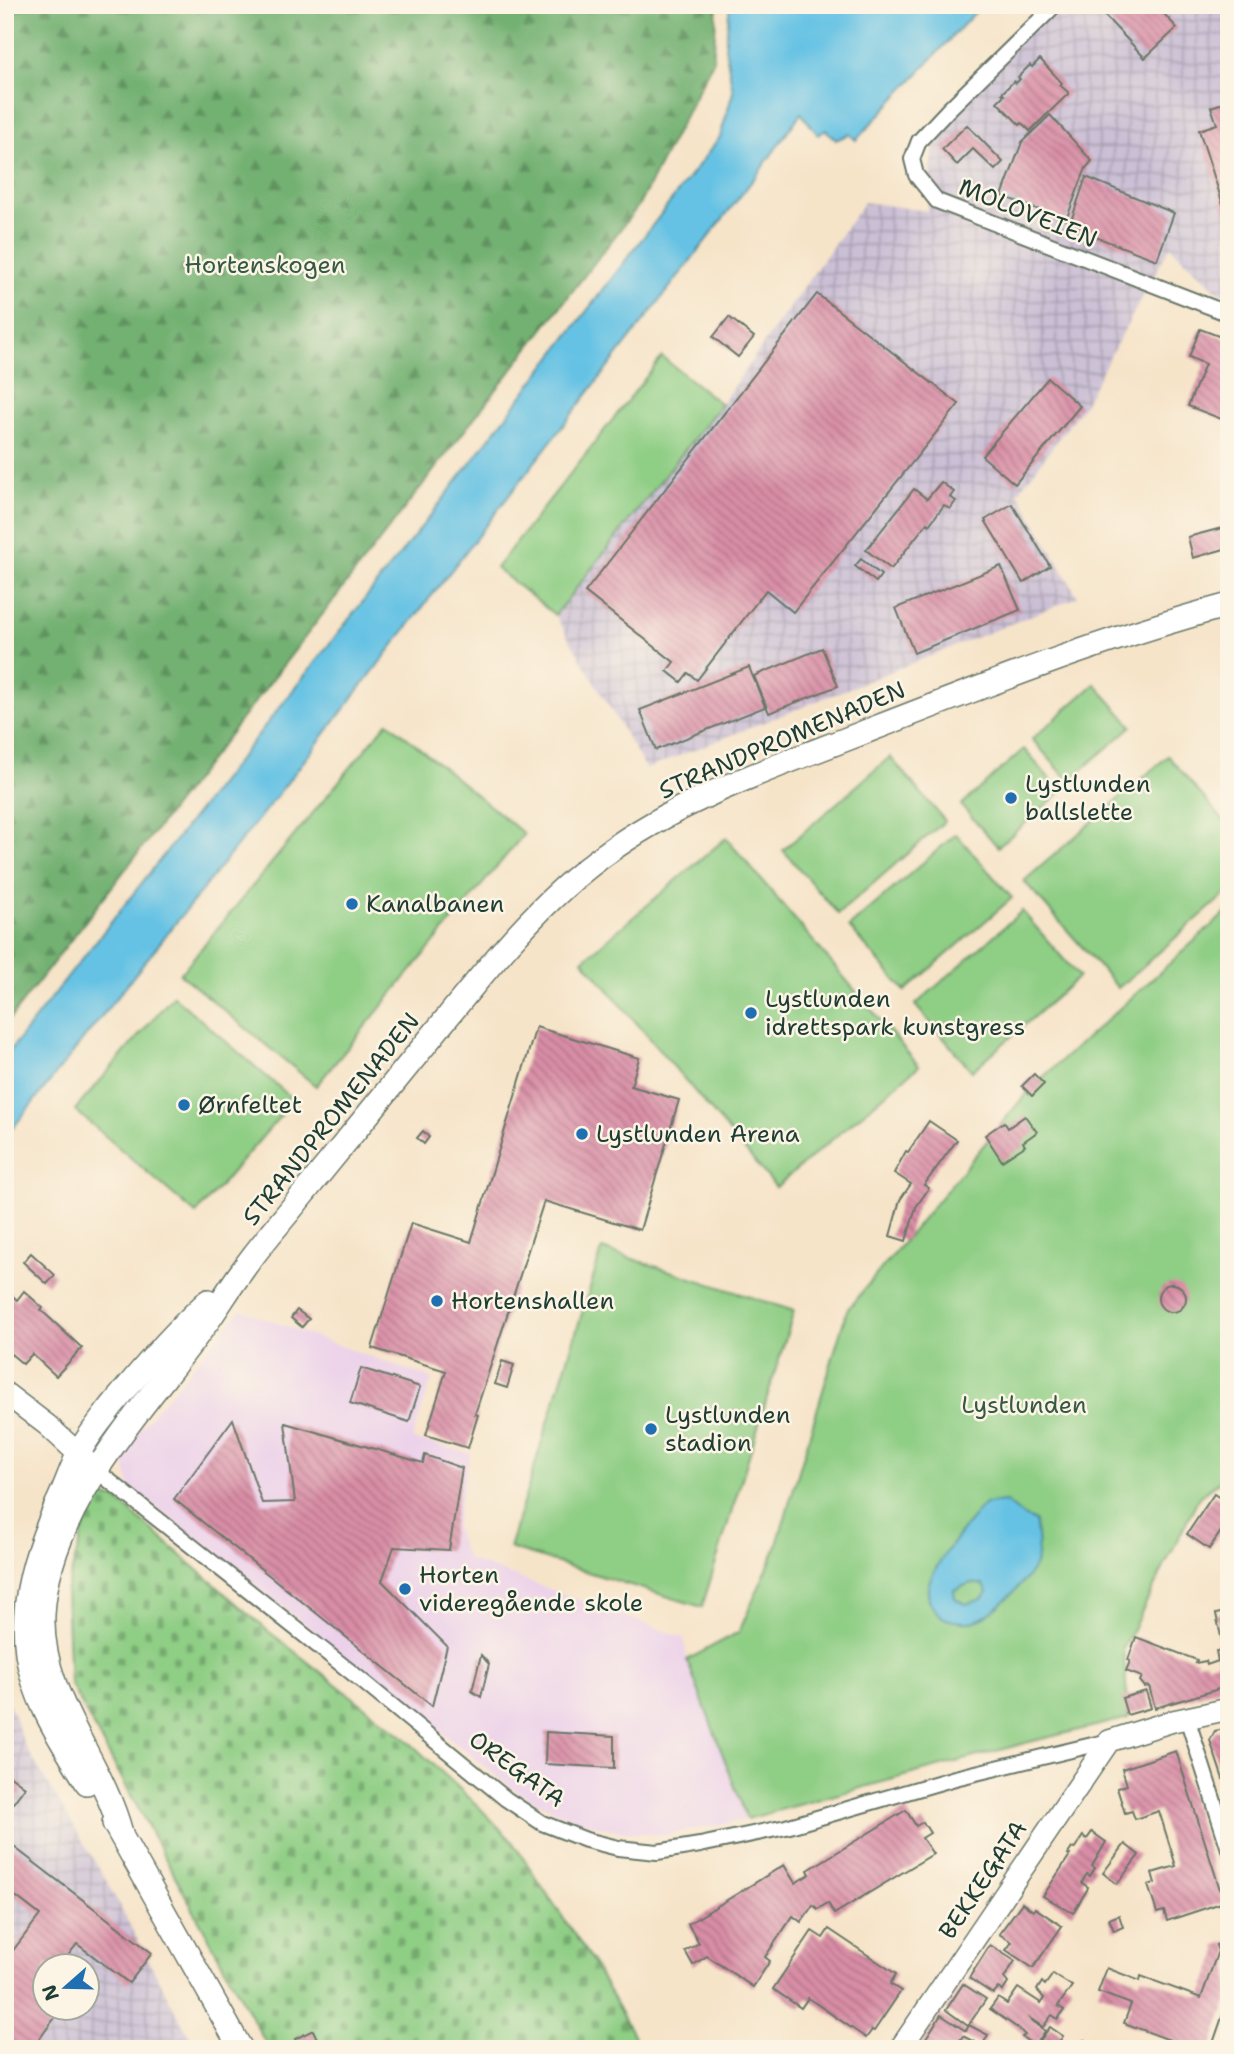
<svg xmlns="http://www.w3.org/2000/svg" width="1234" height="2054" viewBox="0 0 1234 2054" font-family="'Shantell Sans',sans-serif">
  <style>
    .built { fill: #ecd1ea }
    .industrial { fill: url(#industrial-grid); fill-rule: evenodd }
    .forest { fill: url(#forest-firs); stroke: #497753; stroke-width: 2 }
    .cemetery { fill: url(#cemetery-stones); stroke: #57865c; stroke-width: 2 }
    .park { fill: #8fce85; stroke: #57865c; stroke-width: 2 }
    .water { fill: #66c2e4; stroke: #42808c; stroke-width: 2; fill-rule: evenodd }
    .building { fill: url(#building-back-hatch) }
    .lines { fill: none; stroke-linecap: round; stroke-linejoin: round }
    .minor-casing { stroke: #6a7768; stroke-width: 18 }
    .secondary-casing { stroke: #6a7768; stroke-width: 24 }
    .primary-casing { stroke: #6a7768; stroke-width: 26 }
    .minor { stroke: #fff; stroke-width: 14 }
    .secondary { stroke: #fff; stroke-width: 21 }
    .primary { stroke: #fff; stroke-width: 23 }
    .poi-dot { fill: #1f6fb2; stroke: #fcf5e5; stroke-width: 2.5 }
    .labels { text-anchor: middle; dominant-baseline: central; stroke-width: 5; stroke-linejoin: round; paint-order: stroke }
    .street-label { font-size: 24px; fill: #1f3d34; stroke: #fcf5e5 }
    .park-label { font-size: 24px; fill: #355a44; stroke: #fcf5e5 }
    .poi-label { font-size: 24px; fill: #1f3d34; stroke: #fcf5e5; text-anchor: start }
  </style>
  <defs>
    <pattern id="industrial-grid" width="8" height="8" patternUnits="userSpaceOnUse" patternTransform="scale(1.75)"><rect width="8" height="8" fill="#cbbfd5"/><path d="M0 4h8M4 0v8" fill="none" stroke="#a49cae"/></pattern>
    <pattern id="forest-firs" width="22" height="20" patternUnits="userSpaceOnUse" patternTransform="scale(1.75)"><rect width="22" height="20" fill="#73b172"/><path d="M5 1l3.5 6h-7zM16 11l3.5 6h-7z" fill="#5e915e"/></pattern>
    <pattern id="cemetery-stones" width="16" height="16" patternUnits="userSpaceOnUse" patternTransform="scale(1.75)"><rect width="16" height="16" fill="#8fce85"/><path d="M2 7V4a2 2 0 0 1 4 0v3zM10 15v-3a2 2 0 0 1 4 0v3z" fill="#74a86e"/></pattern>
    <pattern id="building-back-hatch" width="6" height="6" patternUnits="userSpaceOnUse" patternTransform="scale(1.75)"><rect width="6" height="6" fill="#d98da6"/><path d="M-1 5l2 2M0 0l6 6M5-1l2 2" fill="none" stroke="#af7488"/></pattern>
  </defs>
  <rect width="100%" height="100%" fill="#fcf5e5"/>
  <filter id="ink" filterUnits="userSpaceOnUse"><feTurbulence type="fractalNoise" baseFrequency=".0143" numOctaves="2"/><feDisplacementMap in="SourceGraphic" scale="14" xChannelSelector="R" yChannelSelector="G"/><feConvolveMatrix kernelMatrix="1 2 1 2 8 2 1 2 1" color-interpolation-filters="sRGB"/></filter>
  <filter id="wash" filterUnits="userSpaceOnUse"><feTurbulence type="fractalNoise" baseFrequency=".00686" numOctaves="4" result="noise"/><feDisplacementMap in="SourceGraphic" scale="28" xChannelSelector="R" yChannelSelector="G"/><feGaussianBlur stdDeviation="1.57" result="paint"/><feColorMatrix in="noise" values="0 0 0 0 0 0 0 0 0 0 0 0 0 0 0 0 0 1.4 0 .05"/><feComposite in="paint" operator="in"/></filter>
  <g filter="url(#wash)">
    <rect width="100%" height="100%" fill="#f6e4c9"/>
    <!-- built -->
    <path class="built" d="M241 1310 432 1379 412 1439 470 1453 455 1527 467 1559 684 1638 687 1660 747 1819 666 1835 623 1832 571 1819 517 1792 130 1487 122 1455 135 1435Z"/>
    <!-- industrial -->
    <g class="industrial">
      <path d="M1054 5H1229V296L1219 292 1170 246 1083 406 1018 493 1078 597 646 769 555 615 721 404 864 202 927 211 935 133Z"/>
      <path d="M5 1691 24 1744 104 1877 196 2049H5ZM46 1966H88V2008H46Z"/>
    </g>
    <!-- forest -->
    <path class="forest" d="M29 5H717L713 61 639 205 5 1025V16Z"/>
    <!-- cemetery -->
    <path class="cemetery" d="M102 1497 115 1498 267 1630 406 1739 477 1805 511 1840 592 1961 641 2049H269L70 1683 66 1592 90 1506Z"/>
    <!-- park -->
    <g class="park">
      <path d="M662 357 721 404 555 615 496 568Z"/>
      <path d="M1095 684 1132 726 1069 781 1032 739Z"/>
      <path d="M388 722 524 834 316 1086 180 974Z"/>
      <path d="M1024 749 1061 792 998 847 961 805Z"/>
      <path d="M1168 756 1229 827V891L1118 988 1024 881Z"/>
      <path d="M890 757 945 821 838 914 783 850Z"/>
      <path d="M956 834 1012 898 905 991 849 927Z"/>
      <path d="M726 838 919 1066 776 1187 583 960Z"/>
      <path d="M1229 910V1474L1199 1497 1123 1649 1129 1718 1033 1741 747 1819 687 1660 739 1632 775 1551 847 1310 1031 1088Z"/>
      <path d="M1022 911 1079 977 972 1071 915 1005Z"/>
      <path d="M173 996 294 1100 196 1214 75 1110Z"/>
      <path d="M602 1249 794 1311 702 1607 509 1548Z"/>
    </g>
    <!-- water -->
    <g class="water">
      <path d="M730 5H982L856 140 849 134 836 140 826 130 818 135 801 113 762 168 283 788 5 1138V1057L430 516 720 137 733 92 725 47Z"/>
      <path d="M1006 1502 1022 1515 1035 1521C1037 1535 1040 1550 1035 1564 1030 1579 992 1615 978 1620 969 1624 948 1622 941 1616 932 1609 927 1600 928 1589 929 1570 971 1518 985 1504ZM971 1583 983 1585 988 1592 982 1599 966 1604 955 1598 954 1590Z"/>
    </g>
    <g id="blocks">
      <!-- building -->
      <g class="building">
        <path d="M1113 5H1156L1177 28 1145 58 1103 14Z"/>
        <path d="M1040 59 1062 83 1060 85 1069 93 1030 131 1022 123 1020 125 997 102 1004 95 1002 93 1014 81 1016 83 1020 79 1018 77 1030 65 1032 67Z"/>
        <path d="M1229 101V220H1228L1199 130 1217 124 1211 107Z"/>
        <path d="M1050 115 1092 161 1086 168 1066 220 1002 196 1022 142Z"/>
        <path d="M967 125 1003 162 995 170 973 149 957 165 942 149Z"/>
        <path d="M1086 177 1174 213 1157 260 1069 227Z"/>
        <path d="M817 294 959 404 793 612 766 590 697 680 688 673 681 682 667 671 674 662 585 592Z"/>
        <path d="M729 317 754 337 738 357 713 337Z"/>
        <path d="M1200 329 1229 340V422L1188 406 1205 364 1189 357Z"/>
        <path d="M1048 378 1080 406 1015 484 982 456Z"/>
        <path d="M941 482 954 492 950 497 956 501 950 509 944 505 929 525 927 523 891 569 866 550 914 489 927 499Z"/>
        <path d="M1012 504 1050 566 1023 583 985 520Z"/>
        <path d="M1222 528 1228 548 1193 558 1188 537Z"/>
        <path d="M861 559 881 575 876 582 855 566Z"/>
        <path d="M1001 566 1020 610 914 653 896 608Z"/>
        <path d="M822 648 838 686 769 713 754 676Z"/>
        <path d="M749 667 765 707 656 750 640 710Z"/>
        <path d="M536 1027 639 1058 631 1086 679 1100 640 1230 544 1201 475 1414 478 1415 468 1448 426 1435 446 1371 372 1348 411 1223 471 1242Z"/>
        <path d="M1034 1074 1044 1084 1032 1096 1022 1086Z"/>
        <path d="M1025 1116 1037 1132 1023 1142 1025 1146 1002 1161 985 1135 1004 1122 1008 1128Z"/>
        <path d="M929 1121 957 1140 924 1185 929 1188 916 1207 906 1241 890 1236 900 1200 911 1184 894 1173 906 1151 908 1152Z"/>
        <path d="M423 1131 429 1137 424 1144 417 1138Z"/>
        <path d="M31 1253 55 1275 47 1284 23 1262Z"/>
        <circle cx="1172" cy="1298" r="14"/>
        <path d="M5 1289 17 1300 24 1291 43 1308 41 1310 82 1348 56 1376 32 1354 23 1364 11 1354 10 1356 5 1352Z"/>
        <path d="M297 1310 309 1319 302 1327 291 1318Z"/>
        <path d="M502 1361 514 1365 507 1388 495 1384Z"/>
        <path d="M361 1368 420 1387 409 1422 350 1403Z"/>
        <path d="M233 1419 262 1503 295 1502 285 1423 423 1463 425 1455 462 1468 449 1550 394 1547 382 1581 447 1646 432 1706 174 1499Z"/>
        <path d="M1214 1494 1229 1504V1526L1226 1524 1209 1549 1187 1534Z"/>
        <path d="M1229 1611V1686L1155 1708 1149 1686 1145 1687 1140 1681 1142 1677 1126 1671 1130 1661 1128 1660 1136 1637 1197 1660 1196 1663 1206 1661 1207 1665 1218 1661 1216 1651 1224 1650 1216 1614Z"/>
        <path d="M481 1655 489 1664 481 1697 472 1691Z"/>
        <path d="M1146 1691 1151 1708 1127 1715 1122 1698Z"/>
        <path d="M1229 1728V1778L1223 1779 1210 1740 1215 1731Z"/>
        <path d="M546 1732 614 1736V1768L545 1764Z"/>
        <path d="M1176 1751 1224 1902 1167 1921 1164 1911 1157 1913 1148 1885 1155 1883 1152 1873 1176 1866 1159 1811 1135 1819 1132 1811 1125 1813 1117 1788 1127 1785 1122 1769Z"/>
        <path d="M5 1772 25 1787 5 1814Z"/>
        <path d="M906 1810 916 1826 923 1822 930 1833 922 1838 933 1854 834 1914 828 1903 818 1909 813 1905 801 1922 793 1916 765 1957 770 1961 753 1987 707 1956 693 1965 685 1951 699 1943 688 1924 784 1865 795 1883 810 1874 808 1870Z"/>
        <path d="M1092 1832 1106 1842 1092 1866 1095 1868 1090 1876 1087 1874 1083 1880 1082 1883 1088 1887 1087 1890 1073 1913 1043 1896 1070 1855 1068 1854 1072 1848 1074 1849 1083 1836 1087 1839Z"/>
        <path d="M1125 1844 1139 1855 1117 1884 1103 1873Z"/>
        <path d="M14 1847 152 1953 129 1983 77 1944 60 1966H46V1986L40 1993 46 1997V2008H62L32 2049H21L5 2037V1961L40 1915 5 1888V1859Z"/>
        <path d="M1022 1903 1033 1911 1035 1908 1062 1926 1033 1968 1006 1950 1012 1942 999 1934Z"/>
        <path d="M1119 1915 1123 1927 1114 1931 1109 1919Z"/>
        <path d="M829 1929 896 1974 890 1984 901 1991 874 2031 872 2030 866 2038 808 1998 801 2008 773 1989 812 1931 823 1938Z"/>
        <path d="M1229 1941V1997L1211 2049H1194L1124 2023 1131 2004 1098 1992 1107 1968 1140 1981 1141 1976 1201 1998 1218 1951 1216 1945Z"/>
        <path d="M990 1945 1015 1961 1004 1978 1008 1983 1003 1991 998 1988 993 1994 969 1978Z"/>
        <path d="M1053 1974 1072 1986 1058 2006 1064 2010 1058 2019 1052 2015 1043 2027 1028 2017 1045 2031 1035 2046 1022 2037 1025 2035 1019 2029 990 2009 998 1998 1007 2004 1018 1988 1041 2003 1044 1998 1037 1990 1042 1982 1045 1985Z"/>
        <path d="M963 1984 986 1999 968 2026 946 2010Z"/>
        <path d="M941 2015 966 2031 969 2025 988 2035 982 2046 963 2036 960 2040 966 2045 964 2049H924L922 2044Z"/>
        <path d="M1050 2027 1063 2036 1054 2049H1034Z"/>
        <path d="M313 2030 320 2045 313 2049H300L295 2039Z"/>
        <path d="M1084 2040 1096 2044 1095 2049H1081Z"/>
      </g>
    </g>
  </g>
  <g filter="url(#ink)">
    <use href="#blocks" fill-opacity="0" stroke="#6a7768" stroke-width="2"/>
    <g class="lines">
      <!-- minor casing -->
      <g class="minor-casing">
        <g id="minor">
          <path d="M1055 5 948 110 919 141 912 159 916 175 937 201 1229 314"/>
          <path d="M97 1471 356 1676 506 1799 542 1823 586 1840 618 1848 657 1852 700 1845 786 1827 955 1778 1109 1741"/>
          <path d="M1187 1718 1229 1849"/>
        </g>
      </g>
      <!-- secondary casing -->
      <g class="secondary-casing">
        <g id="secondary">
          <path d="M5 1393 47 1425 97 1471"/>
          <path d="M900 2049 1109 1741 1173 1721 1229 1709"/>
        </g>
      </g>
      <!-- primary casing -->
      <g class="primary-casing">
        <g id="primary">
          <path d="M87 1783C62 1742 34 1702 27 1653 20 1600 36 1552 57 1504 65 1488 70 1471 78 1455 86 1438 99 1423 111 1407 141 1370 173 1333 208 1301"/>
          <path d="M114 1823 241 2049"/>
          <path d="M121 1833C101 1758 40 1697 43 1615 48 1503 149 1404 210 1318 221 1302 231 1286 242 1271 260 1245 281 1222 300 1198 340 1149 379 1101 419 1052 476 983 531 908 604 855 680 799 770 769 857 735 980 687 1102 639 1229 605"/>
        </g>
      </g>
      <!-- minor -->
      <use href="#minor" class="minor"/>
      <!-- secondary -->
      <use href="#secondary" class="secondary"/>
      <!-- primary -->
      <use href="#primary" class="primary"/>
    </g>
  </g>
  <!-- markers -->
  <g class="poi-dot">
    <circle cx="1011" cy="798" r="7"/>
    <circle cx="352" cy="904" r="7"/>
    <circle cx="751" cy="1013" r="7"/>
    <circle cx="184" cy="1105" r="7"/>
    <circle cx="582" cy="1134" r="7"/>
    <circle cx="437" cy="1301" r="7"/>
    <circle cx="651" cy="1429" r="7"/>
    <circle cx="405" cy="1589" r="7"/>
  </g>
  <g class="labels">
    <!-- street labels -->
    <g class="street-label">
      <text transform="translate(1028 213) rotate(22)">MOLOVEIEN</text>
      <text transform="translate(782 740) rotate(-23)">STRANDPROMENADEN</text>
      <text transform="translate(331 1119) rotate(-51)">STRANDPROMENADEN</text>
      <text transform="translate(517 1769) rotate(36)">OREGATA</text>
      <text transform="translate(983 1880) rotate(-56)">BEKKEGATA</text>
    </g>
    <!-- park labels -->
    <g class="park-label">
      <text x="265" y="265">Hortenskogen</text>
      <text x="1024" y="1405">Lystlunden</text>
    </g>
    <!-- poi labels -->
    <g class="poi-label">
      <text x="1025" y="784">Lystlunden<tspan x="1025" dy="28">ballslette</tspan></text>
      <text x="366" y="904">Kanalbanen</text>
      <text x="765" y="999">Lystlunden<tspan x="765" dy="28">idrettspark kunstgress</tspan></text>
      <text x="198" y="1105">Ørnfeltet</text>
      <text x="596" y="1134">Lystlunden Arena</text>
      <text x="451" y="1301">Hortenshallen</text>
      <text x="665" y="1415">Lystlunden<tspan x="665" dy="28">stadion</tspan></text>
      <text x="419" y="1575">Horten<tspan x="419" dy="28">videregående skole</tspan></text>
    </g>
  </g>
  <!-- margin -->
  <rect width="1234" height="2054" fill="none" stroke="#fcf5e5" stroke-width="28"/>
  <!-- north arrow -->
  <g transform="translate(66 1987) rotate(250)"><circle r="33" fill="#fcf5e5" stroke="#a4ab9e" stroke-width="2"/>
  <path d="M0-5L12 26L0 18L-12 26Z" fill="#1f6fb2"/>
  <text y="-10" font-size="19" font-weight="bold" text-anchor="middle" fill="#1f3d34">N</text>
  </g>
</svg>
